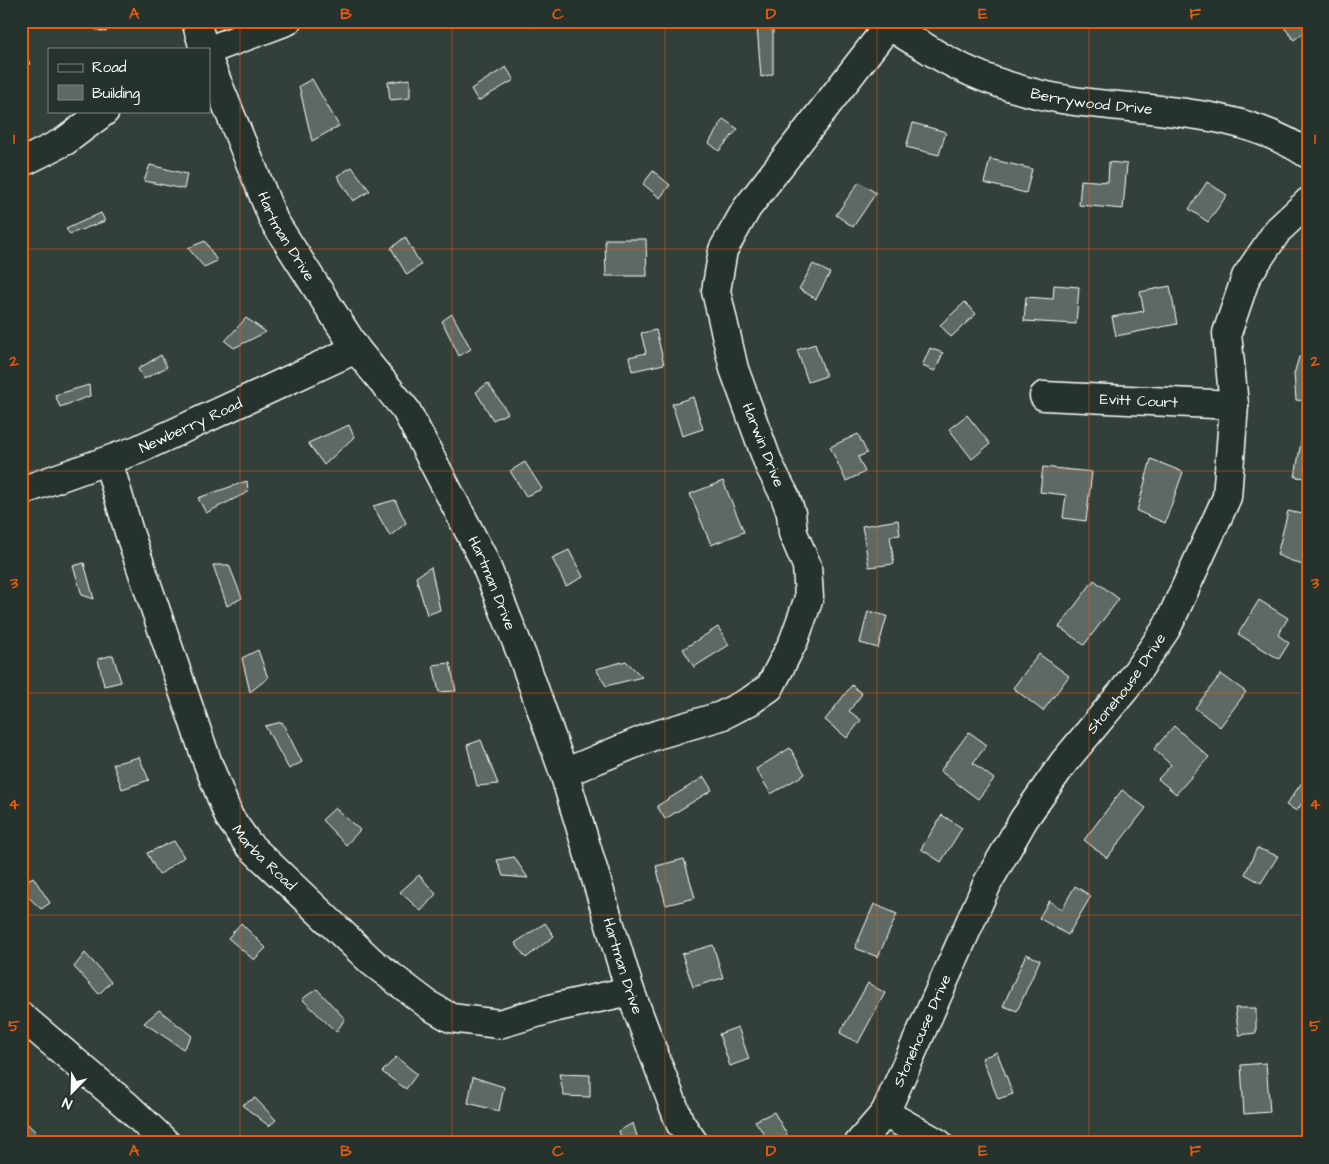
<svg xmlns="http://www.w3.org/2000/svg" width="1329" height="1164" viewBox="0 0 1329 1164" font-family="'Architects Daughter',sans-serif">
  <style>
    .building { fill: #5f6964; stroke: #fff }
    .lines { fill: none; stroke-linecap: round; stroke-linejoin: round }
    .minor-casing { stroke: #fff; stroke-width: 31 }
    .minor { stroke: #26332d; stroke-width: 28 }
    .grid { fill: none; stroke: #e8590c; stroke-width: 1; stroke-opacity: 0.55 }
    .labels { text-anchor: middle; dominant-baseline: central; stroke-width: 4; stroke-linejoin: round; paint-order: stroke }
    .street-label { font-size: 15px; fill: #fff; stroke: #26332d }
    .neatline { fill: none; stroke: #e8590c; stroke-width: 2 }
    .grid-label { font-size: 16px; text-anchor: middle; font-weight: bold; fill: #e8590c }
  </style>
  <rect width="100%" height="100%" fill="#333f3a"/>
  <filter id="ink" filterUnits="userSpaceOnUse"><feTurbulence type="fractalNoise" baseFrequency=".02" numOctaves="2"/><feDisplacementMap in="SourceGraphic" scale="10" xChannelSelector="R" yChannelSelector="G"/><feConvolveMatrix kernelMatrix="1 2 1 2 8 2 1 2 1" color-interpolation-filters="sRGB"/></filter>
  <g filter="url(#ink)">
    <!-- building -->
    <g class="building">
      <path d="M97 21H111L106 32 94 29Z"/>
      <path d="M533 21H548V26L533 27Z"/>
      <path d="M773 21V74L761 77 757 26Z"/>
      <path d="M1279 21H1308V29L1294 40Z"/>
      <path d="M21 45 30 64 21 67Z"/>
      <path d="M506 67 514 80 478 101 471 89Z"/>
      <path d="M312 79 339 126 312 141 299 86Z"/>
      <path d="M410 79V98L390 100 388 82Z"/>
      <path d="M723 119 738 129 719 151 709 143Z"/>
      <path d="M913 123 946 132 939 155 906 147Z"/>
      <path d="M990 159 1032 169 1026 193 984 183Z"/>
      <path d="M1109 162 1127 164 1123 209 1079 205 1081 180 1108 182Z"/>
      <path d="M150 165 187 174 184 189 144 181Z"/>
      <path d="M352 167 370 191 353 201 337 176Z"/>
      <path d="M653 171 670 185 660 198 643 184Z"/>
      <path d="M859 182 876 193 853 227 836 215Z"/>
      <path d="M1207 182 1227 195 1208 222 1189 209Z"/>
      <path d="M101 213 105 221 70 234 66 229Z"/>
      <path d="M405 237 421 265 407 275 391 248Z"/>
      <path d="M605 239H646L647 276H606Z"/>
      <path d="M205 241 217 261 204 267 188 248Z"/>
      <path d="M813 264 830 273 816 299 799 289Z"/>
      <path d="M1054 285 1079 287 1076 324 1024 321 1026 297 1053 299Z"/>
      <path d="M1170 286 1177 324 1116 336 1112 317 1144 311 1140 292Z"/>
      <path d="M965 302 976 314 951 337 940 325Z"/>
      <path d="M452 314 471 349 459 356 442 321Z"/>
      <path d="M246 318 266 332 234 348 225 341Z"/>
      <path d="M656 330 664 364 632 371 629 357 646 353 641 333Z"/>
      <path d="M815 344 826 376 808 382 797 350Z"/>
      <path d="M930 348 943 353 935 371 922 366Z"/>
      <path d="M161 355 167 367 144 379 138 369Z"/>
      <path d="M1299 357 1308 358V401L1296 400 1294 374Z"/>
      <path d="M488 383 508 413 493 420 476 392Z"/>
      <path d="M89 385 90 396 60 407 55 395Z"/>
      <path d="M693 397 703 429 682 436 672 404Z"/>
      <path d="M967 415 990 444 972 459 949 429Z"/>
      <path d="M349 425 354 437 324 465 308 443Z"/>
      <path d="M858 434 867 453 858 457 865 472 846 481 830 447Z"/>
      <path d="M1302 436 1308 437V478L1295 477Z"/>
      <path d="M1151 459 1183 472 1165 523 1137 511Z"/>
      <path d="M525 462 542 489 526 496 510 471Z"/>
      <path d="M1043 467 1092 472 1086 521 1063 518 1066 495 1040 492Z"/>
      <path d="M247 481 248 492 206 513 198 498Z"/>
      <path d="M723 481 744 532 711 545 690 494Z"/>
      <path d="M395 500 406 523 390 536 373 506Z"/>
      <path d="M1288 511 1308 515 1307 567 1277 555Z"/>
      <path d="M898 520 900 535 890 536 894 564 869 567 862 526Z"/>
      <path d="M569 550 583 577 566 586 552 558Z"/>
      <path d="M23 559 25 571 21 572V560Z"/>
      <path d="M84 563 94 599 82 595 73 566Z"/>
      <path d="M213 565H229L242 598 227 606Z"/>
      <path d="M431 567 440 610 427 615 416 577Z"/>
      <path d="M1094 580 1119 599 1084 645 1059 627Z"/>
      <path d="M1259 600 1288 618 1278 635 1289 643 1279 659 1238 634Z"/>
      <path d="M868 611 887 616 878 648 860 643Z"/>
      <path d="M718 627 729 645 694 667 683 649Z"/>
      <path d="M258 650 268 678 250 692 242 658Z"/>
      <path d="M1039 654 1069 676 1043 711 1013 688Z"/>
      <path d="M113 655 121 682 104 686 98 659Z"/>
      <path d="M626 661 642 677 606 686 596 669Z"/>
      <path d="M450 663 456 691 439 692 433 665Z"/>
      <path d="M1221 674 1246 692 1220 727 1195 708Z"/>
      <path d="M852 685 862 694 849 711 861 720 847 738 825 720Z"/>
      <path d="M282 722 302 762 289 769 265 726Z"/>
      <path d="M1174 726 1209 757 1176 794 1158 779 1171 765 1154 749Z"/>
      <path d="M969 732 987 745 973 763 994 779 978 799 940 771Z"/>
      <path d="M481 740 498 784 477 786 467 745Z"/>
      <path d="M790 748 805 774 771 794 756 769Z"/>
      <path d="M139 757 149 780 122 789 113 764Z"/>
      <path d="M704 777 712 790 665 819 657 806Z"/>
      <path d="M1303 781 1308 784V800L1305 798 1297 811 1286 805Z"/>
      <path d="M1122 790 1146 808 1107 858 1084 840Z"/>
      <path d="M335 808 360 830 346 845 322 820Z"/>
      <path d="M942 815 962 828 941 862 921 849Z"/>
      <path d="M174 841 184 857 159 875 147 853Z"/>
      <path d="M1257 848 1278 856 1261 883 1245 874Z"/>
      <path d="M514 857 528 878 503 876 497 860Z"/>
      <path d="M684 859 695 898 666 905 656 866Z"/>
      <path d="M419 875 436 894 421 911 400 892Z"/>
      <path d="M33 877 50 903 41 909 21 890V884Z"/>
      <path d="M1075 886 1091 896 1068 935 1039 918 1049 901 1062 909Z"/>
      <path d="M874 904 897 914 878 957 855 948Z"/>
      <path d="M241 923 266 948 254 960 228 938Z"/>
      <path d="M545 923 554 936 526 958 515 943Z"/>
      <path d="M713 945 723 978 693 987 682 954Z"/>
      <path d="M85 953 111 982 99 994 74 967Z"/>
      <path d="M1026 954 1040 960 1017 1011 1003 1006Z"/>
      <path d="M868 983 885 993 858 1043 840 1033Z"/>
      <path d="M317 989 345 1019 336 1032 302 999Z"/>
      <path d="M1235 1008H1256V1033L1239 1035Z"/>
      <path d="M159 1010 192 1036 183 1049 144 1023Z"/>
      <path d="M738 1027 749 1059 730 1066 719 1034Z"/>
      <path d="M997 1052 1013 1094 998 1099 982 1058Z"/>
      <path d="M396 1057 417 1074 406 1089 382 1072Z"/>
      <path d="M1266 1063 1270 1112 1244 1114 1241 1065Z"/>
      <path d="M559 1074 590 1075V1097L564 1096Z"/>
      <path d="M473 1077 504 1087 499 1111 468 1103Z"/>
      <path d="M255 1098 276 1120 269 1126 242 1105Z"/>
      <path d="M774 1112 790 1140 785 1143H770L755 1121Z"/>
      <path d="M21 1118 36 1132 26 1143H21Z"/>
      <path d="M633 1123 639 1143H623L619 1131Z"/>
    </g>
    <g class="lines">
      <!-- minor casing -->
      <g class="minor-casing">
        <g id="minor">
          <path d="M196 21 204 49"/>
          <path id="s1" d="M885 21C896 31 910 39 923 46 969 76 1020 93 1074 101 1154 112 1239 108 1308 154"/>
          <path d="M209 50 287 21"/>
          <path id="s2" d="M209 62 274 221 356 349 406 410 483 558 525 663 564 773 630 991 680 1123 694 1143"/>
          <path d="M27 160 65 141 105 111"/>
          <path id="s3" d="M1044 396 1234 405"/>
          <path id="s4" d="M108 461 129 532 207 761 229 817 248 844 372 962 430 1006 451 1018 499 1024 557 1007 630 991"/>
          <path id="s5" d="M21 491 137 450 356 349"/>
          <path d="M564 773 653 736 721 716 750 701 770 687 794 640 809 598 807 566 793 533 791 513 785 496 769 465 734 369 716 291 723 250 747 208 889 25"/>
          <path d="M21 1016 126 1105 166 1143"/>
          <path d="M885 1113 938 1143"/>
          <path id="s6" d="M859 1143 885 1113 988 882 1024 819 1064 762 1125 689 1166 629 1172 617 1227 497 1234 405 1227 333 1246 277 1278 230 1308 202"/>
        </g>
      </g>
      <!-- minor -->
      <use href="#minor" class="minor"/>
    </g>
  </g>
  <!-- grid -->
  <path class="grid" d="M240 21V1143M452 21V1143M665 21V1143M877 21V1143M1089 21V1143M21 249H1308M21 471H1308M21 693H1308M21 915H1308"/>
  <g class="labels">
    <!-- street labels -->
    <g class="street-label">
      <text stroke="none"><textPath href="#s1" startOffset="225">Berrywood Drive</textPath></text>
      <text stroke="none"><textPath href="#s2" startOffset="191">Hartman Drive</textPath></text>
      <text stroke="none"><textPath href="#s3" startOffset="95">Evitt Court</textPath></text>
      <text stroke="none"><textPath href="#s5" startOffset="182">Newberry Road</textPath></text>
      <text transform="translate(763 445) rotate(68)">Harwin Drive</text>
      <text stroke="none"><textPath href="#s2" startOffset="596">Hartman Drive</textPath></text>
      <text stroke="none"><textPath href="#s6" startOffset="535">Stonehouse Drive</textPath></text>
      <text stroke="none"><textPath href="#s4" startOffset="430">Marba Road</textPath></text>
      <text stroke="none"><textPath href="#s2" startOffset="1001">Hartman Drive</textPath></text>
      <text stroke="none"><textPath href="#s6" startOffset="130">Stonehouse Drive</textPath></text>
    </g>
  </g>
  <!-- margin -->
  <rect width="1329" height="1164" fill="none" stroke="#26332d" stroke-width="55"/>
  <!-- legend -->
  <rect x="48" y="48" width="162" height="65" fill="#26332d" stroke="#7d8581"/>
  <rect x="58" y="64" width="25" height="8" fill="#26332d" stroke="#7d8581"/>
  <text x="92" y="72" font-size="15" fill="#ffffff">Road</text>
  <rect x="58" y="85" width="25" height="15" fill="#5f6964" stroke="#7d8581"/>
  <text x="92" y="98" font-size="15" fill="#ffffff">Building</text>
  <!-- north arrow -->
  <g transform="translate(72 1092) rotate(203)" stroke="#26332d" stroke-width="4" paint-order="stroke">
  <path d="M0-4L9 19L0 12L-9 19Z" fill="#ffffff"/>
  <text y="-8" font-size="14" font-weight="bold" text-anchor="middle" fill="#ffffff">N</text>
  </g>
  <rect x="28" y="28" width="1274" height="1108" class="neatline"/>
  <g class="grid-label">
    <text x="134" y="19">A</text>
    <text x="346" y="19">B</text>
    <text x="558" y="19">C</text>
    <text x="771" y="19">D</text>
    <text x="983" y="19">E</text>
    <text x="1195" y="19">F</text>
    <text x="14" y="144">1</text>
    <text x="1315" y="144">1</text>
    <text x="14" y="366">2</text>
    <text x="1315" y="366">2</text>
    <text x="14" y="588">3</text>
    <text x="1315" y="588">3</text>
    <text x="14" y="809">4</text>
    <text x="1315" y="809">4</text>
    <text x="14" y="1031">5</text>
    <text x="1315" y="1031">5</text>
    <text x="134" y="1156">A</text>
    <text x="346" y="1156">B</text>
    <text x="558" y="1156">C</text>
    <text x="771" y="1156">D</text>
    <text x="983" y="1156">E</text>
    <text x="1195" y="1156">F</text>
  </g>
</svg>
